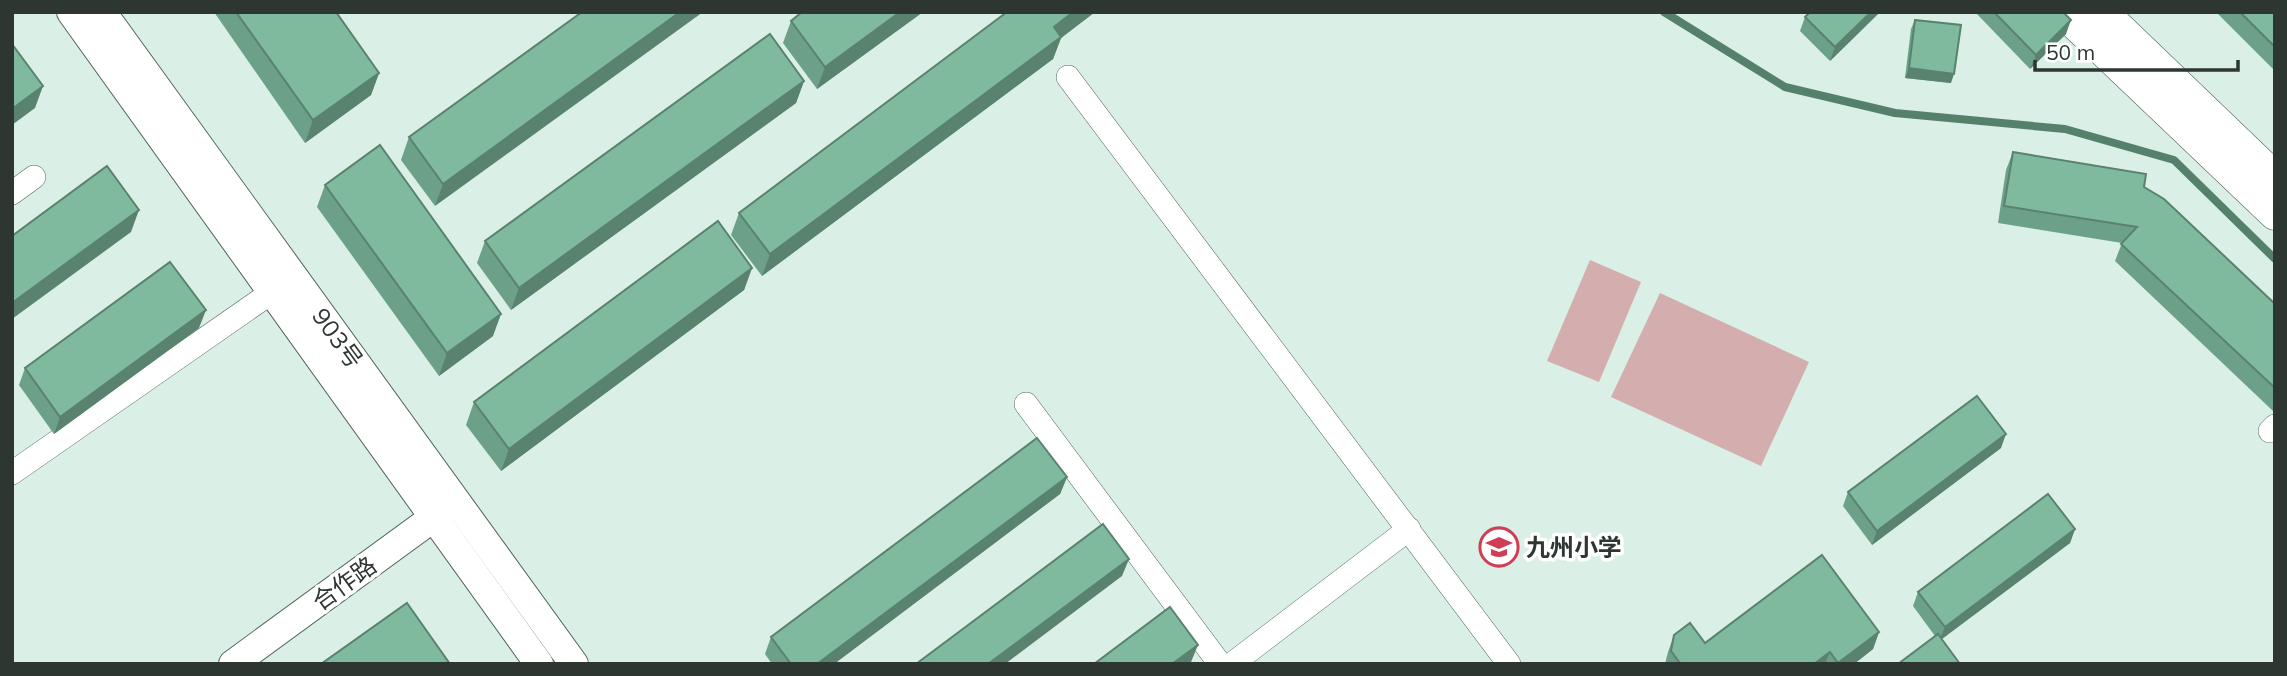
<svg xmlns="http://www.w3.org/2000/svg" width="2287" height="676" viewBox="0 0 2287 676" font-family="Mulish,'Noto Sans SC',sans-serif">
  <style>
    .green { fill: #d4aeaf }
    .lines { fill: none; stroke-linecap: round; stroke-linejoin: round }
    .stream { stroke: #54806c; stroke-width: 8 }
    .minor-casing { stroke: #52645b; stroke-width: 24 }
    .tertiary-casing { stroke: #52645b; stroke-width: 30 }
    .secondary-casing { stroke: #52645b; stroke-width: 33 }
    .minor { stroke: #fff; stroke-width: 23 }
    .tertiary { stroke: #fff; stroke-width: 28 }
    .secondary { stroke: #fff; stroke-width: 32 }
    .wall { fill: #6da089 }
    .shaded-wall { fill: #59826f }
    .building { fill: #7fba9f; stroke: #59826f; stroke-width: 2 }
    .labels { text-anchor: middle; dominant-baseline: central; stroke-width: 7; stroke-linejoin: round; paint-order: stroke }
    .street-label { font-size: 24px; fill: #2e3632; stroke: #fff }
    .poi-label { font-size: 24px; font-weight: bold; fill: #2e3632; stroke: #fff; text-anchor: start }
  </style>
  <rect width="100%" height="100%" fill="#daefe5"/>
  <!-- green -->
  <g class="green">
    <path d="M1590 260 1641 282 1599 382 1547 361Z"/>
    <path d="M1660 293 1809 362 1761 466 1611 397Z"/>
  </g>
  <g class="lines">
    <!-- stream -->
    <path class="stream" d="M1664 12 1785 87 1895 113 2065 129 2174 160 2275 259"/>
    <!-- minor casing -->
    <g class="minor-casing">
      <g id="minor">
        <path d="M1068 77 1509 664"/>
        <path d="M12 193 34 177"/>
        <path d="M1026 404 1220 664"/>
        <path d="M2270 431 2275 426"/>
        <path d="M12 473 285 283"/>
        <path d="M1232 664 1409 529"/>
      </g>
    </g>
    <!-- tertiary casing -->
    <g class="tertiary-casing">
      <g id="tertiary">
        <path d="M71 12 539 664"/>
        <path d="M102 12 574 664"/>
        <path d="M233 664 448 507"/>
      </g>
    </g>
    <!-- secondary casing -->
    <g class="secondary-casing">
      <g id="secondary">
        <path d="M2063 12 2275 214"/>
        <path d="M2102 12 2275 178"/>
      </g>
    </g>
    <!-- minor -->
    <use href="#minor" class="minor"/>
    <!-- tertiary -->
    <use href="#tertiary" class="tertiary"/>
    <!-- secondary -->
    <use href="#secondary" class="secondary"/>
  </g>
  <!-- wall -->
  <g class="wall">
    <path d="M214 12H336L379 73 371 95 305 143Z"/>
    <path d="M582 12 435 206 401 160 409 137Z"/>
    <path d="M923 12 817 89 783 43 791 21Z"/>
    <path d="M1007 12H1095L1061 38 1053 59 762 276 731 235 739 213Z"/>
    <path d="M1810 12H1880L1830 61 1800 31 1805 17Z"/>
    <path d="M1975 12H2063L2066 34 2030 69Z"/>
    <path d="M2216 12H2275V71Z"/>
    <path d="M1915 20 1951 83 1905 78 1911 29Z"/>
    <path d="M804 81 796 103 511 310 477 263 485 241Z"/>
    <path d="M2013 152 2144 187 2275 304V409L2273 411 2115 261 2122 243 1998 223 2006 170Z"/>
    <path d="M325 185 493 336 439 376 317 207Z"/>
    <path d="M752 268 744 290 501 471 466 425 474 402Z"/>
    <path d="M199 328 54 434 19 385 25 368Z"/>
    <path d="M2001 448 1872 545 1843 506 1848 492Z"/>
    <path d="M1067 477 1060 494 834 664H772L765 654 771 637Z"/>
    <path d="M2075 529 2070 543 1942 639 1935 636 1913 606 1918 592Z"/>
    <path d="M1879 632 1873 649 1854 664H1665L1668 652 1674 635 1705 643Z"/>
  </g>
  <!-- shaded-wall -->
  <g class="shaded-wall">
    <path d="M680 12H703L435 206 443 184Z"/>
    <path d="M900 12H923L817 89 825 67Z"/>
    <path d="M1073 12H1095L1061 38 1053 59 762 276 770 254Z"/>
    <path d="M1871 12H1880L1830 61 1835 47Z"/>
    <path d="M2071 20 2066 34 2030 69 2036 55Z"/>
    <path d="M1909 68 1954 74 1951 83 1905 78Z"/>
    <path d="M379 73 371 95 305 143 313 120Z"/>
    <path d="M804 81 796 103 511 310 519 288Z"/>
    <path d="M43 86 35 108 12 125V109Z"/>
    <path d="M139 210 131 232 12 319V303Z"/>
    <path d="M752 268 744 290 501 471 509 449Z"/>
    <path d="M206 310 199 328 54 434 60 417Z"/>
    <path d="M501 314 493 336 439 376 447 353Z"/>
    <path d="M2006 434 2001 448 1872 545 1877 531Z"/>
    <path d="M1067 477 1060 494 834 664H817Z"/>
    <path d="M2075 529 2070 543 1939 641 1945 627Z"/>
    <path d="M1129 559 1122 576 1005 664H988Z"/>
    <path d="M1879 632 1873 649 1854 664H1838Z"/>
    <path d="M1198 645 1191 662 1189 664H1172Z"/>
    <path d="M1830 652 1825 664H1814Z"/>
  </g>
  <!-- building -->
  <g class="building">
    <path d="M236 12H336L379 73 313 120Z"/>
    <path d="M582 12H680L443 184 409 137Z"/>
    <path d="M802 12H900L825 67 791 21Z"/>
    <path d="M1007 12H1073L1054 27 1061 37 770 254 739 213Z"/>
    <path d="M1810 12H1871L1835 47 1805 17Z"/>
    <path d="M1994 12H2063L2071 20 2036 55Z"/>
    <path d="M2240 12H2275V47Z"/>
    <path d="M1915 20 1961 25 1954 74 1909 68Z"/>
    <path d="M770 34 804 81 519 288 485 241Z"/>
    <path d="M12 44 43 86 12 109Z"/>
    <path d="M380 145 501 314 447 353 325 185Z"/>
    <path d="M2013 152 2146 174 2144 187 2164 199 2275 304V388L2121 244 2137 227 2004 206Z"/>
    <path d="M107 166 139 210 12 303V236Z"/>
    <path d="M718 221 752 268 509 449 474 402Z"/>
    <path d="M170 262 206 310 60 417 25 368Z"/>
    <path d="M1977 396 2006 434 1877 531 1848 492Z"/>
    <path d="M1037 438 1067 477 817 664H791L771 637Z"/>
    <path d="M2048 494 2075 529 1945 627 1918 592Z"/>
    <path d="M1103 524 1129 559 988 664H916Z"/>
    <path d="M1822 555 1879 632 1838 663 1830 652 1814 664H1677L1679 662 1671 651 1674 635 1690 623 1705 643Z"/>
    <path d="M407 603 450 664H321Z"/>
    <path d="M1170 607 1198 645 1172 664H1094Z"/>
    <path d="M1938 634 1960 664H1898Z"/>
  </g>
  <!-- icons -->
  <defs>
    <g id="school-ring" transform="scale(2.0125)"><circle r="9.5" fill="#fff" stroke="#cf3e55" stroke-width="1.5"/><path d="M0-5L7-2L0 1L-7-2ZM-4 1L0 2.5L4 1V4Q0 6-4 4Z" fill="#cf3e55"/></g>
  </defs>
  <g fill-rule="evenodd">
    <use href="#school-ring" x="1499" y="547"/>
  </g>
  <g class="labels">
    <!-- street labels -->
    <g class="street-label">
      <text transform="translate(338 338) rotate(54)">903号</text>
      <text transform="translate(344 583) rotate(-36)">合作路</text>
    </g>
    <!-- poi labels -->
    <g class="poi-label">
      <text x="1526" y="547">九州小学</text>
    </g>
  </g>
  <!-- border -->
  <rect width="2287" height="676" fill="none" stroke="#2e3632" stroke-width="28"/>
  <!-- scale -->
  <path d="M2035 60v10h203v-10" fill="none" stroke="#2e3632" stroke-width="3.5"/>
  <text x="2046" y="60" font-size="21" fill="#2e3632" stroke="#ffffff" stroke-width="5" paint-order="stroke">50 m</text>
</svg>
